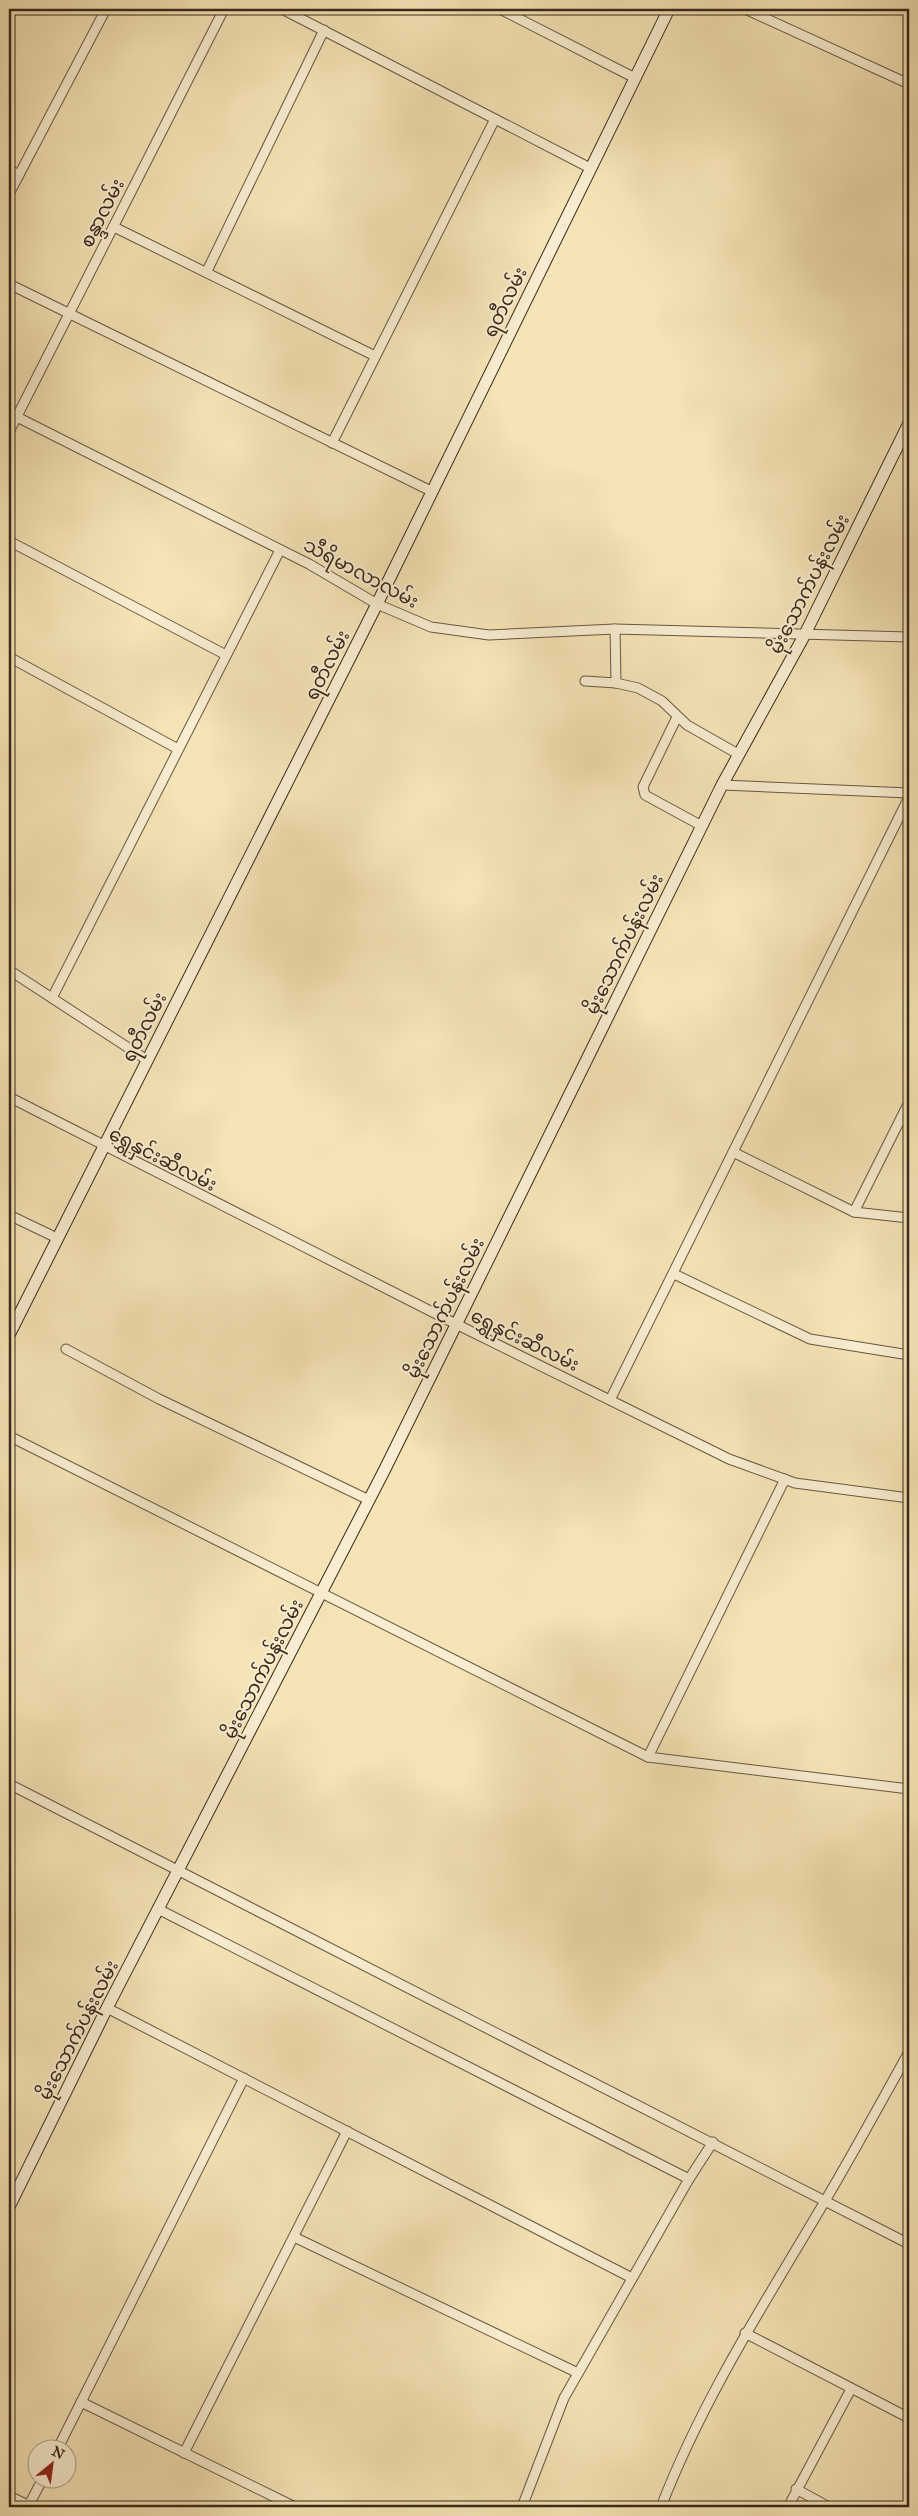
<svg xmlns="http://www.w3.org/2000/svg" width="918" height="2516" viewBox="0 0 918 2516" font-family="'IM FELL Great Primer','Noto Sans Myanmar',serif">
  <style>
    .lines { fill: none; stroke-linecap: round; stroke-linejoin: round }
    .street-casing { stroke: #685741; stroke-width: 11 }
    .secondary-casing { stroke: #39281a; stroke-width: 13 }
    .street { stroke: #f8edd0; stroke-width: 9 }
    .secondary { stroke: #f8edd0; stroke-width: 11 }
    .labels { text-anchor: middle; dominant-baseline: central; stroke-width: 4; stroke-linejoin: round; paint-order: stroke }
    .street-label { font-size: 19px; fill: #39281a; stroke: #f8edd0 }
  </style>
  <rect width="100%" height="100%" fill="#f5e4b6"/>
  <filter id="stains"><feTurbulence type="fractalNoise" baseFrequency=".004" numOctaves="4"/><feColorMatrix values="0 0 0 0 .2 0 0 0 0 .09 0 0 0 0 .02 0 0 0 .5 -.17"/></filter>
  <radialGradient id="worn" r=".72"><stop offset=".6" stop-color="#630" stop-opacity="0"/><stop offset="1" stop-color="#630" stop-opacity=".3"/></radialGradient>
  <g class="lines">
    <!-- street casing -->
    <g class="street-casing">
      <g id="street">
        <path d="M282 9 590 168"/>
        <path d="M500 9 635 78"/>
        <path d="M745 9 909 84"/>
        <path d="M9 170 19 175"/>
        <path d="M9 194 106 9"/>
        <path d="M114 227 375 356"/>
        <path d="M207 271 324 30"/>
        <path d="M9 284 431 491"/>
        <path d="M9 413 309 564 377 604 431 627 489 635 615 629 909 637"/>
        <path d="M9 432 224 9"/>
        <path d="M332 443 495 119"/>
        <path d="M9 541 226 655"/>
        <path d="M615 629 616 683"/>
        <path d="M9 657 178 749"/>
        <path d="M585 681 616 683 638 688 662 701 687 725 738 754"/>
        <path d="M677 717 643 787 645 795 702 826"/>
        <path d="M722 785 909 793"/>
        <path d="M909 797 733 1152 854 1212 909 1218"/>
        <path d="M9 970 147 1060"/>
        <path d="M52 998 280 550"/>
        <path d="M9 1097 456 1324 729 1459 795 1483 909 1498"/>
        <path d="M854 1212 909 1102"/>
        <path d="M9 1215 57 1238"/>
        <path d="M674 1274 810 1339 909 1355"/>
        <path d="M66 1349 159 1399 369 1500"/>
        <path d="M610 1400 733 1152"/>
        <path d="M9 1436 648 1757 785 1479"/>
        <path d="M648 1757 909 1789"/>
        <path d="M9 1784 909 2244"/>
        <path d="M158 1909 689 2179"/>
        <path d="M107 2008 632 2278"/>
        <path d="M294 2237 578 2373"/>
        <path d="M745 2333 909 2418"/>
        <path d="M81 2402 295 2507"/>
        <path d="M58 2448 244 2078"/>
        <path d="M184 2453 347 2131"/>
        <path d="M796 2489 829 2507"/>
        <path d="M9 2496 32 2507"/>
        <path d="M28 2507 43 2478"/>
        <path d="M522 2507 564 2398 689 2179 713 2142"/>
        <path d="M661 2507C703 2398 766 2301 825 2201 854 2152 881 2102 909 2052"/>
        <path d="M788 2507 851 2389"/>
      </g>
    </g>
    <!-- secondary casing -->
    <g class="secondary-casing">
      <g id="secondary">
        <path d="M9 1335 377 604 669 9"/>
        <path d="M9 2207 107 2008 385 1469 722 785 804 636 909 423"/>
      </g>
    </g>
    <!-- street -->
    <use href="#street" class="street"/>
    <!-- secondary -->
    <use href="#secondary" class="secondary"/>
  </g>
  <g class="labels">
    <!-- street labels -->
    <g class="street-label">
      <text transform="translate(102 213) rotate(-63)">စန္ဒာလမ်း</text>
      <text transform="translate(505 302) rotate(-64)">ရတီလမ်း</text>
      <text transform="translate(361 573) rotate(28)">သီရိမာလာလမ်း</text>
      <text transform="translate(809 584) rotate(-63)">မိုးသောက်ပန်းလမ်း</text>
      <text transform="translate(327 665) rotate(-63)">ရတီလမ်း</text>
      <text transform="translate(624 944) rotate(-64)">မိုးသောက်ပန်းလမ်း</text>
      <text transform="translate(144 1027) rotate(-63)">ရတီလမ်း</text>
      <text transform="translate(163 1159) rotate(27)">ရွှေနှင်းဆီလမ်း</text>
      <text transform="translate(445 1308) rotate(-64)">မိုးသောက်ပန်းလမ်း</text>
      <text transform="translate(525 1340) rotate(26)">ရွှေနှင်းဆီလမ်း</text>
      <text transform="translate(263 1669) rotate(-63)">မိုးသောက်ပန်းလမ်း</text>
      <text transform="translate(78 2030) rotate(-63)">မိုးသောက်ပန်းလမ်း</text>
    </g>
  </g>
  <!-- margin -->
  <rect width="918" height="2516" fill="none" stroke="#f5e4b6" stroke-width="30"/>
  <rect x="10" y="10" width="898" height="2496" fill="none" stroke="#39281a" stroke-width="2.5"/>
  <rect x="15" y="15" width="888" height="2486" fill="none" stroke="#39281a"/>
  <!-- north arrow -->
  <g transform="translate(52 2464) rotate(29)"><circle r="24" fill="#f8edd0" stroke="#ac9e87"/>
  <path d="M0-4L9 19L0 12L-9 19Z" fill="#8f2418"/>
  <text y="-8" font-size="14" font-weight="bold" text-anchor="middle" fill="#39281a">N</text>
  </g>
  <rect width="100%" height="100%" filter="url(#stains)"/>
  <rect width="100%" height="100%" fill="url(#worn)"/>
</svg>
